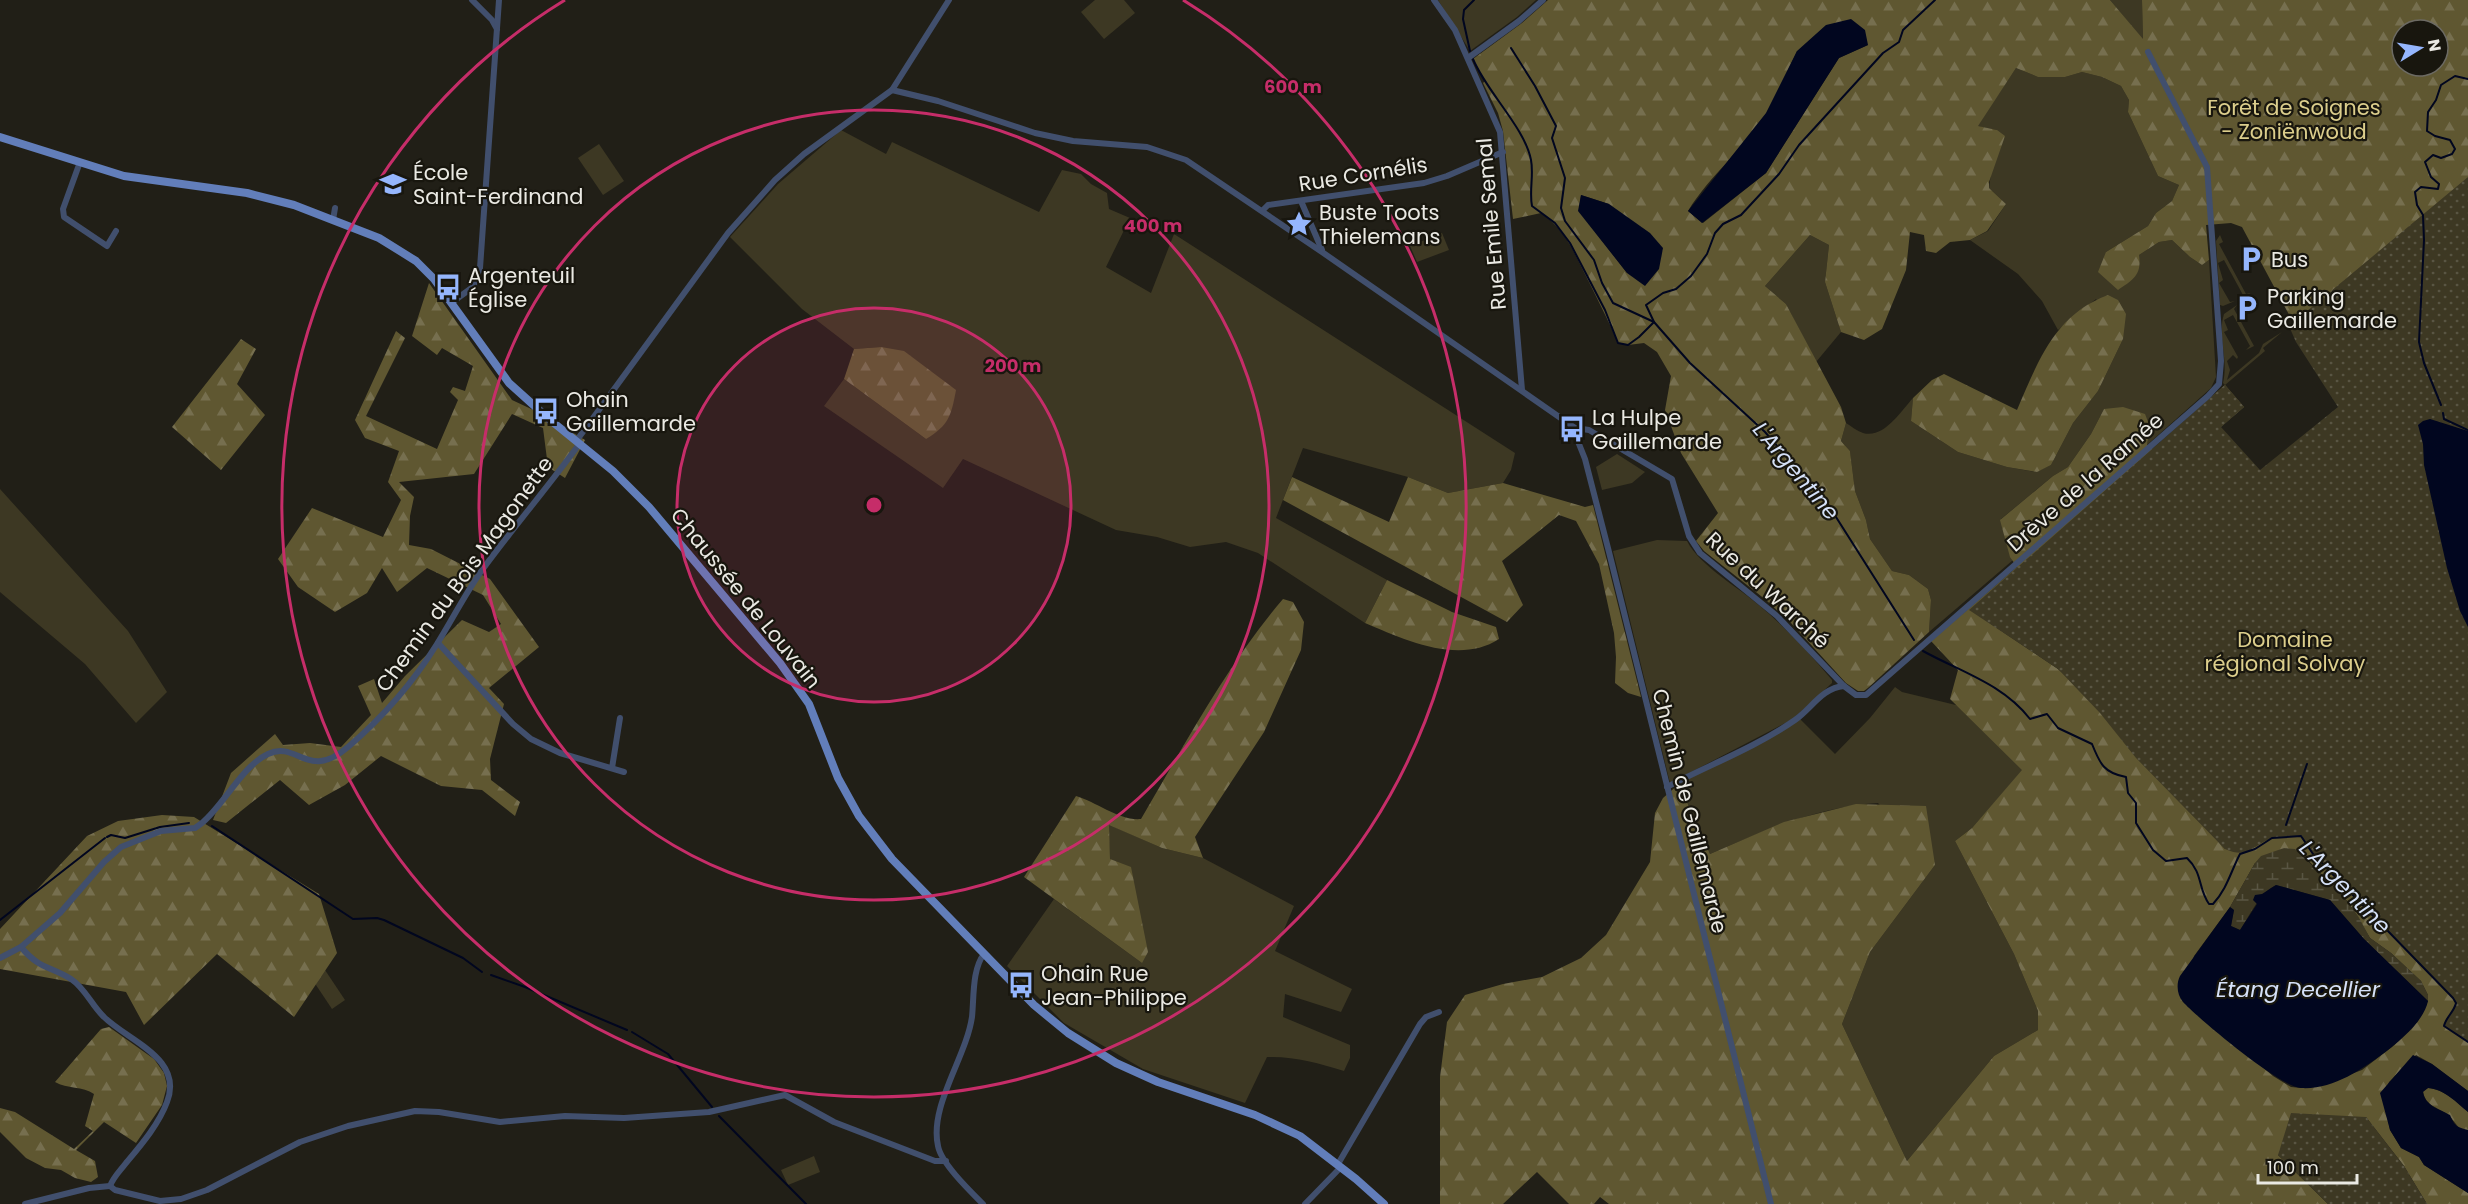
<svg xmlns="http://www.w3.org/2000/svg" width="2468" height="1204" viewBox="0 0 2468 1204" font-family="Poppins,sans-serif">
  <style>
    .green { fill: #3d3823 }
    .forest { fill: url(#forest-firs); fill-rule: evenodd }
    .wetland { fill: url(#wetland-marsh) }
    .park { fill: url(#park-dots) }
    .water { fill: #01061f }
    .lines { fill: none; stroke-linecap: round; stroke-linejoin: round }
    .stream { stroke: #01061f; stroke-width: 2 }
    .minor { stroke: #414f6d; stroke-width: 6 }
    .major { stroke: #627eba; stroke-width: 8 }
    .ring { fill: none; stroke: #c62d69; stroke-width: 3 }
    .labels { text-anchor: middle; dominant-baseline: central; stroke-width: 4.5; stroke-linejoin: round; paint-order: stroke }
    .park-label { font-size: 21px; fill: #dcce8c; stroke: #18160e }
    .poi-label { font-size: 21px; fill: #eae9e3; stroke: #18160e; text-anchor: start }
    .street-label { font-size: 21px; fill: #eae9e3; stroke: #18160e }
    .water-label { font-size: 22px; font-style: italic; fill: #d5e1f8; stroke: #18160e }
    .centre { fill: #c62d69; stroke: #18160e; stroke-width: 3 }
    .ring-label { font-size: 18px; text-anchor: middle; font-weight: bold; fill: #c62d69; stroke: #18160e; stroke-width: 4.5; stroke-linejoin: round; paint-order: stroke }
  </style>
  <defs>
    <pattern id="forest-firs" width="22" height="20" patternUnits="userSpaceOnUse" patternTransform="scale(1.5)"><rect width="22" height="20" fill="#5f5731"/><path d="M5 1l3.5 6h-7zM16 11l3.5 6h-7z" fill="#766f4f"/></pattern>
    <pattern id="wetland-marsh" width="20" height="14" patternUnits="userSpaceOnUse" patternTransform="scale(1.5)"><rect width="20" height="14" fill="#3d3823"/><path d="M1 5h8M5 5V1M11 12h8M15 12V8" fill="none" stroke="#595543"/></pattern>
    <pattern id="park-dots" width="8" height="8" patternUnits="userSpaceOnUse" patternTransform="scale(1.5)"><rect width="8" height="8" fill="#3d3823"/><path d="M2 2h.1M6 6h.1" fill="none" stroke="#595543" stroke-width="1.8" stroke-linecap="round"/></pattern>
  </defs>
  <rect width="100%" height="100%" fill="#211f17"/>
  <!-- green -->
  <g class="green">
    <path d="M1095 0H1124L1135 13 1104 39 1081 12Z"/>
    <path d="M1438 0H1536L1517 17 1470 51Z"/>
    <path d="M2110 0H2142L2143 40Z"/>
    <path d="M2016 68 2038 77H2065L2082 72 2102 77 2121 86 2129 100 2128 112 2158 176 2179 185 2172 201 2156 213 2148 226 2106 252 2139 255 2159 242 2172 240 2190 257 2202 265 2209 260 2216 377 2211 388 2147 445 2150 427 2104 409 2091 434 2068 467 2053 476 2001 519 2013 560 1929 632 1931 600 1928 589 1909 575 1892 571 1870 539 1866 520 1855 491 1850 451 1841 441 1846 423C1851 426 1857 431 1863 433 1884 439 1901 411 1913 398L1911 421 1958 452 2007 467 2036 472 2051 465 2073 423 2098 391 2123 339 2096 299 2058 330 2042 301 2018 274 1970 240 1988 231 2006 204 1989 188 1997 130 1977 126Z"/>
    <path d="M841 130 886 154 892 142 1039 212 1062 170 1081 174 1091 184 1107 193 1109 209 1130 218 1106 267 1151 293 1174 234 1515 453 1511 470 1503 483 1448 493 1408 477 1303 448 1276 518 1387 580 1365 623 1258 553 1226 542 1190 547 1157 537 1116 530 963 459 943 488 824 406 844 379 926 439 881 347 854 349 802 309 730 237 778 184Z"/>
    <path d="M599 144 624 181 603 195 578 158Z"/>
    <path d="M1442 233 1449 250 1417 262 1410 246Z"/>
    <path d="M1810 235 1829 245 1825 282 1841 332 1816 362 1786 304 1765 286Z"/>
    <path d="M2220 235 2223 242 2219 244 2246 294 2251 293 2239 299 2243 295 2224 260 2218 263 2223 280 2219 283 2230 302 2235 301 2223 306 2220 305 2216 241Z"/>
    <path d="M2237 305 2234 309 2254 346 2246 350 2250 346 2233 315 2224 320 2228 330 2224 332 2238 357 2237 359 2233 355 2227 361 2230 370 2227 380 2259 353 2263 344 2282 332 2263 348 2265 351 2225 385 2223 383C2229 360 2217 336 2224 314Z"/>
    <path d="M1617 454 1645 472 1632 483 1602 490 1596 467Z"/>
    <path d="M0 489 128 631 167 692 136 723 85 664 0 592Z"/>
    <path d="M1657 540 1687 541C1700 566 1738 587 1760 606 1786 628 1810 654 1832 680V683L1793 719 1670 783 1613 551Z"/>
    <path d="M1895 687 1902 692 1960 706 2023 770 1972 828 1955 841 2014 954 2038 1011V1030L1994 1056 1907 1161 1842 1024 1870 952 1935 865 1878 803C1819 806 1764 831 1710 854L1679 784 1800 719 1835 754 1870 718Z"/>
    <path d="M1108 824 1162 848 1203 858 1294 906 1275 951 1352 989 1341 1012 1285 994 1283 1017 1350 1045V1058L1344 1071C1318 1063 1294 1056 1267 1057L1245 1103 1143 1069 1064 1023 1007 966 1054 899 1142 963 1110 859Z"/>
    <path d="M325 970 345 1000 332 1009 312 979Z"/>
    <path d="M814 1156 820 1172 788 1185 781 1170Z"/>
  </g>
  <!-- forest -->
  <g class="forest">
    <path d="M1548 0H2110L2143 39 2142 0H2468V431L2308 345 2293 322 2242 227 2231 223 2206 225 2209 260 2202 265 2190 257 2172 240 2159 242 2139 255C2142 275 2133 280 2118 290L2098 272 2106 252 2148 226 2156 213 2172 201 2179 185 2158 176 2128 112 2129 100 2121 86 2102 77 2082 72 2065 77H2038L2016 68 1978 126 1997 130 2005 136 1989 182V188L2006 204 1987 231 1970 240 1950 242 1936 253 1926 251 1924 235 1910 232 1906 270 1882 329 1864 340 1841 332 1825 282 1829 245 1810 235 1765 286 1786 304 1841 407 1846 423 1841 441 1850 451 1855 491 1866 520 1870 539 1892 571 1909 575 1928 589 1931 600 1929 632 1869 687 1864 691H1858L1846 683 1791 623 1766 600 1704 551 1696 541 1718 513 1681 453 1665 410 1671 376 1657 352 1644 343 1628 345 1618 343C1609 321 1598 301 1588 280 1574 253 1566 230 1541 213L1513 219 1503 131 1498 113 1483 83 1485 81 1473 59 1522 23ZM2402 30H2438V66H2402ZM1868 45 1839 58 1766 173 1703 223 1688 211C1710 175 1744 149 1766 114 1778 94 1787 72 1797 51ZM1581 195 1609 204 1627 273 1579 211Z"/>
    <path d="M429 283 512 400 542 414 585 440 565 478 548 467 543 428 512 414 474 474 399 482 414 497 410 516 409 545 431 549 490 579 539 647 489 688 504 704 490 759 491 780 520 802 515 816 482 790 441 786 381 756 345 785 309 805 280 780 226 823 213 820 231 773 275 734 283 745 310 743 341 747 371 715 358 686 374 679 382 703 405 676 462 620 489 632 501 624 483 595 427 568 397 592 382 568 367 593 335 612 298 587 278 559 312 508 383 537 401 500 388 482 399 451 365 438 355 420 396 331 405 338 366 416 437 449 458 400 450 392 453 387 465 391 473 366 442 348 437 355 412 336Z"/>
    <path d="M2108 295 2118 300 2126 314 2123 339 2098 391 2073 423 2051 465 2037 472 2007 467 1958 452 1911 421 1913 398 1932 380 1944 374 2017 410C2038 362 2054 315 2108 295Z"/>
    <path d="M241 339 256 349 237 384 265 415 221 470 172 427Z"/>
    <path d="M881 347 904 351 956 390C951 416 949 425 926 439L844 379 854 349Z"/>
    <path d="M2225 385 2244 407 1991 624 2058 669 2070 679 2225 849 2293 766 2456 1003 2468 1007V1091L2432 1064 2416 1055 2389 1082 2387 1088 2385 1105 2390 1130 2401 1148 2419 1157 2424 1165 2468 1193V1204H2427L2404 1166 2366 1117 2278 1155 2328 1204H1609L1600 1197 1594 1204H1569L1537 1172 1503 1204H1440V1077L1447 1022 1465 995 1503 984 1542 977 1581 958 1606 935 1650 862 1655 813 1663 798 1679 784 1710 854 1784 822 1856 804 1926 806 1935 865 1870 952 1842 1024 1907 1161 1994 1056 2038 1030V1011L2014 954 1955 841 1972 828 2022 770 1950 699 1958 670 1931 641 2017 567 2010 557 2000 520 2053 476 2068 467 2091 434 2104 409 2123 407 2145 414 2150 427 2147 445 2153 449ZM2305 857 2349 903 2370 938 2391 953 2421 981 2428 995V1001L2417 1022 2392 1047 2362 1070 2322 1085 2301 1088 2291 1087 2273 1076 2183 1001 2194 956 2230 907 2255 863Z"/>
    <path d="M1292 477 1389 522 1408 477 1448 493 1503 483 1585 507 1593 505 1641 697 1628 693 1615 683 1616 657 1614 633 1599 564 1576 521 1559 515 1502 561 1523 605 1507 622 1283 500Z"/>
    <path d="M1387 580 1452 612 1496 627 1499 639C1459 665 1405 640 1365 623Z"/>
    <path d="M1283 599 1293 602 1304 622 1301 650 1264 732 1195 837 1203 858 1162 848 1109 825 1110 859 1131 867 1148 952 1142 963 1024 877 1076 796C1097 802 1119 821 1141 819 1185 744 1227 665 1283 599Z"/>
    <path d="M162 815 194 817 319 894 337 953 294 1017 217 954 144 1025 126 992 0 969V929L87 836 118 821Z"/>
    <path d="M109 1027 154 1059 164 1073 167 1086 162 1105 136 1143 104 1122 76 1150 95 1161 98 1177 91 1182 75 1178 61 1170 45 1168 26 1158 0 1132V1108L15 1112 74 1149 93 1131 85 1126 94 1094C83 1086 67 1089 55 1082L101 1029Z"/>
    <path d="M2428 1088C2444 1089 2457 1102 2468 1112V1130H2461C2456 1125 2453 1119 2448 1115 2438 1107 2425 1106 2423 1091Z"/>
  </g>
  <!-- wetland -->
  <path class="wetland" d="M2284 848 2295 849 2339 891 2358 916 2370 938 2391 953 2421 981 2428 995V1001L2364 939 2330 900 2276 885C2259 893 2251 914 2240 930L2231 926 2234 910 2230 907 2255 863 2261 856Z"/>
  <!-- park -->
  <g class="park">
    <path d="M2468 177V1042L2444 1026C2446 1017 2454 1012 2456 1003L2453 998 2313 854 2301 837C2293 836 2281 836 2273 838 2252 844 2250 860 2225 849L2136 758 2100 713 2058 669 1969 610 2225 385 2244 407 2221 427 2260 470 2338 407 2296 342 2289 326Z"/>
    <path d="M2291 1113 2366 1117 2404 1166 2427 1204H2328L2278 1155Z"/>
  </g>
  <!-- water -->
  <g class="water">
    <path d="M1851 19 1865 30 1868 45 1839 58 1766 173 1702 223 1688 211 1766 113 1797 51 1826 25Z"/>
    <path d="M1581 195 1609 204 1650 233 1663 248 1659 269 1645 286 1627 273 1578 211Z"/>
    <path d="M2430 419 2468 431V627L2460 611 2447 568 2424 465 2423 444 2418 425 2423 421Z"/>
    <path d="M2276 885 2330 900 2364 939 2428 1001C2424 1021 2400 1041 2384 1053 2361 1070 2332 1090 2301 1088 2280 1087 2200 1020 2183 1002 2177 995 2176 984 2180 976L2230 907 2234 910 2231 926 2240 930 2257 904 2253 900 2255 895 2262 894Z"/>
    <path d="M2413 1055 2432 1064 2468 1091V1112C2456 1102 2444 1089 2428 1088L2423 1092C2425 1106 2439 1109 2450 1115 2455 1127 2457 1127 2468 1130V1193L2424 1165 2419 1157 2401 1148 2390 1130 2380 1093Z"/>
  </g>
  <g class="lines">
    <!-- stream -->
    <g class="stream">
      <path d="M1511 48 1535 86 1556 126 1552 138 1565 178 1561 208 1565 221 1594 260 1602 283 1613 303 1654 322 1690 363 1765 432 1829 506 1914 640"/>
      <path d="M1470 51 1463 19 1464 10 1474 0"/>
      <path d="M1473 59C1486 91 1525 128 1531 160 1534 175 1529 191 1532 206L1555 223 1570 243 1605 310 1618 343 1628 345 1639 337 1654 322 1646 305 1663 293 1676 289 1691 276 1707 254 1715 233 1723 224 1741 215 1779 174 1799 145 1883 53 1899 42 1903 30 1935 0"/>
      <path d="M2441 405 2424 363 2419 342 2424 240 2423 215 2417 205 2415 192 2421 187 2438 189 2439 184 2431 177 2425 162 2433 155 2441 158 2452 154 2455 149 2450 140 2435 136 2427 131 2428 112 2436 100 2441 85 2455 76 2468 79"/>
      <path d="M2443 413 2444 419 2468 430"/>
      <path d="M1923 651C1961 672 2003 684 2030 719L2047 714 2058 728 2092 744C2100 764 2104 773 2126 777L2128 793 2136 803V823L2153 850 2166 861 2187 858C2203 873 2198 889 2209 904H2213C2227 889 2231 871 2240 854L2255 849 2272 838 2301 836 2313 854 2453 998 2456 1003C2454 1012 2446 1017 2444 1026L2468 1042"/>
      <path d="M2286 825 2307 764"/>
      <path d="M212 826 353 919 377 918 384 920 463 958 482 972"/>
      <path d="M107 837 111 835 125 838 160 827 189 823"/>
      <path d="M0 920 105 838"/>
      <path d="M491 975 525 987 627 1030"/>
      <path d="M632 1032 668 1054 712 1107"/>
      <path d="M719 1116 806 1204"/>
    </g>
    <!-- minor -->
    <g class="minor">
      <path d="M472 0 492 20 497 29"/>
      <path d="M1434 0 1455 30 1500 132 1522 390"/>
      <path d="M1468 58 1519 21 1543 0"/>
      <path d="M892 90 938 101 1035 133 1073 141 1147 147 1186 160 1322 252 1575 428"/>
      <path d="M80 162 63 209 64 217 107 246 116 231"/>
      <path d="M1301 201 1322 250"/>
      <path d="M1262 211 1268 205 1424 183 1447 176 1503 152"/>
      <path d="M333 220 335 208"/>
      <path d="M451 303 473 287 480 268 499 0"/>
      <path d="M1575 428 1589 430 1672 479 1689 536 1700 553 1777 616 1844 686 1856 695H1866L2208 396 2219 384 2221 361 2207 167 2148 52"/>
      <path d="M1575 428V434L1585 459 1609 552 1771 1204"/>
      <path d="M577 440 728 233 775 180 804 154 892 90 949 0"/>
      <path d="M438 643 513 724 531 739 560 753 624 772"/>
      <path d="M612 768 620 718"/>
      <path d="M1667 787C1709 765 1756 747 1795 720 1812 708 1822 688 1844 686"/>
      <path d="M21 947C39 969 50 966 71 979 85 988 92 1006 104 1017 128 1041 184 1058 167 1102 159 1124 141 1145 126 1163 120 1171 114 1176 110 1186"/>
      <path d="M0 958 21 947 60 913 104 862 121 847 161 831 195 828 202 823C224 805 242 766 268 754 298 740 307 782 348 747 382 718 414 681 437 644 452 620 464 596 480 573 512 529 548 487 580 443"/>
      <path d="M1338 1164 1420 1024 1426 1017 1439 1012"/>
      <path d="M110 1186 115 1190 160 1201 181 1199 207 1190 300 1142 348 1126 415 1111 439 1112 500 1122 565 1116 624 1118 709 1112 785 1095 834 1122 935 1161H946"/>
      <path d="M25 1204 89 1188 110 1186"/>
      <path d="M983 1204C970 1191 941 1163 938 1146 929 1106 966 1058 972 1017 974 998 972 969 984 954"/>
      <path d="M1305 1204 1341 1167"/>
    </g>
    <!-- major -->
    <path class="major" d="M0 137 124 176 247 193 294 205 379 238 416 261 434 279 509 383 549 419 613 471 649 507 780 663 809 704 838 778 859 816 892 859 1034 1005 1068 1033 1116 1063 1158 1082 1255 1115 1300 1136 1356 1179 1384 1204"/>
  </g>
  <!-- distance rings -->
  <circle cx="874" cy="505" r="197" fill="#c62d69" fill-opacity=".12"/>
  <g class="ring">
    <circle cx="874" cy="505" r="197"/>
    <circle cx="874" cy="505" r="395"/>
    <path d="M1183 0A592 592 0 1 1 565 0"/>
  </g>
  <!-- icons -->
  <defs>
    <g id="school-bare" transform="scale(2.07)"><path d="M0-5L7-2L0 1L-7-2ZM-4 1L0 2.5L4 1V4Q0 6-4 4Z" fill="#95b6fd" stroke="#18160e" stroke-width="2.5" paint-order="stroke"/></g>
    <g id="sight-bare" transform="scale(2.07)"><path d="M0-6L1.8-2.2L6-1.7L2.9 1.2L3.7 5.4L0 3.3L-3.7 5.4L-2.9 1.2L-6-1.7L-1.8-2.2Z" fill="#95b6fd" stroke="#18160e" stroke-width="2.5" paint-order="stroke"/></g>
    <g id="parking-bare" transform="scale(2.07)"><path d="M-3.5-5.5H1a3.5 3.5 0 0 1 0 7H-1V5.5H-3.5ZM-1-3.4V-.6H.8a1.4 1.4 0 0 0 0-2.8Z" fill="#95b6fd" stroke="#18160e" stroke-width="2.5" paint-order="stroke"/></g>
    <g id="bus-bare" transform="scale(2.07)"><path d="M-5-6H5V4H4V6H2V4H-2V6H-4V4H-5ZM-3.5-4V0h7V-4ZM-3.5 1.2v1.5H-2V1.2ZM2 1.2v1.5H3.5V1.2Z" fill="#95b6fd" stroke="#18160e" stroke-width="2.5" paint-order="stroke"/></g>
  </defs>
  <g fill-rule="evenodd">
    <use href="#school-bare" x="393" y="184"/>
    <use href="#sight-bare" x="1299" y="224"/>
    <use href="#parking-bare" x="2251" y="259"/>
    <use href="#bus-bare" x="448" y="287"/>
    <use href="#parking-bare" x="2247" y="308"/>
    <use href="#bus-bare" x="546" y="411"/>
    <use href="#bus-bare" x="1572" y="429"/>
    <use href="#bus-bare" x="1021" y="985"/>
  </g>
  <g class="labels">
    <!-- park labels -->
    <g class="park-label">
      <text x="2294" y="107">Forêt de Soignes<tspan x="2294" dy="24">- Zoniënwoud</tspan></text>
      <text x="2285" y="639">Domaine<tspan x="2285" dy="24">régional Solvay</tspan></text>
    </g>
    <!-- poi labels -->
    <g class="poi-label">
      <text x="413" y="172">École<tspan x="413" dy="24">Saint-Ferdinand</tspan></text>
      <text x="1319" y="212">Buste Toots<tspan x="1319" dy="24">Thielemans</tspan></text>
      <text x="2271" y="259">Bus</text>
      <text x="468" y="275">Argenteuil<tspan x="468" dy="24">Église</tspan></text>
      <text x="2267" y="296">Parking<tspan x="2267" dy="24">Gaillemarde</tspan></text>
      <text x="566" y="399">Ohain<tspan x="566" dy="24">Gaillemarde</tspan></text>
      <text x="1592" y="417">La Hulpe<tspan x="1592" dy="24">Gaillemarde</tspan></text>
      <text x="1041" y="973">Ohain Rue<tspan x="1041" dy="24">Jean-Philippe</tspan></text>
    </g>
    <!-- street labels -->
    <g class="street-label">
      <text transform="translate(1363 174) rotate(-9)">Rue Cornélis</text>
      <text transform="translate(1491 224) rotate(-95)">Rue Emile Semal</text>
      <text transform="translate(2085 482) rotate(-41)">Drève de la Ramée</text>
      <text transform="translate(464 574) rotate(-54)">Chemin du Bois Magonette</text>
      <text transform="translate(1768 590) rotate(43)">Rue du Warché</text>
      <text transform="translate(746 598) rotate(51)">Chaussée de Louvain</text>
      <text transform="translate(1690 811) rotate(76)">Chemin de Gaillemarde</text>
    </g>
    <!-- water labels -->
    <g class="water-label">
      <text transform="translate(1796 471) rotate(50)">L'Argentine</text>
      <text transform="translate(2345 887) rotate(46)">L'Argentine</text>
      <text x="2298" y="989">Étang Decellier</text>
    </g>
  </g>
  <circle cx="874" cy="505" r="9" class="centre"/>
  <g class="ring-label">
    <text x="1293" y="93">600 m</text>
    <text x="1153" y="232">400 m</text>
    <text x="1013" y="372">200 m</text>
  </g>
  <!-- north arrow -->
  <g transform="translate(2420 48) rotate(79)"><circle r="28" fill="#18160e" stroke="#6c6a63" stroke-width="1.5"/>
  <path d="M0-4.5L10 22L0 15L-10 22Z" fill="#95b6fd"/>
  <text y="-9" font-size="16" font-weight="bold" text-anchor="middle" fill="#eae9e3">N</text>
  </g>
  <!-- scale -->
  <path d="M2258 1174v9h99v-9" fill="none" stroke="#eae9e3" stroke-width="3"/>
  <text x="2267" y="1174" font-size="18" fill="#eae9e3" stroke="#18160e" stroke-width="4.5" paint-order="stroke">100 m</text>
</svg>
